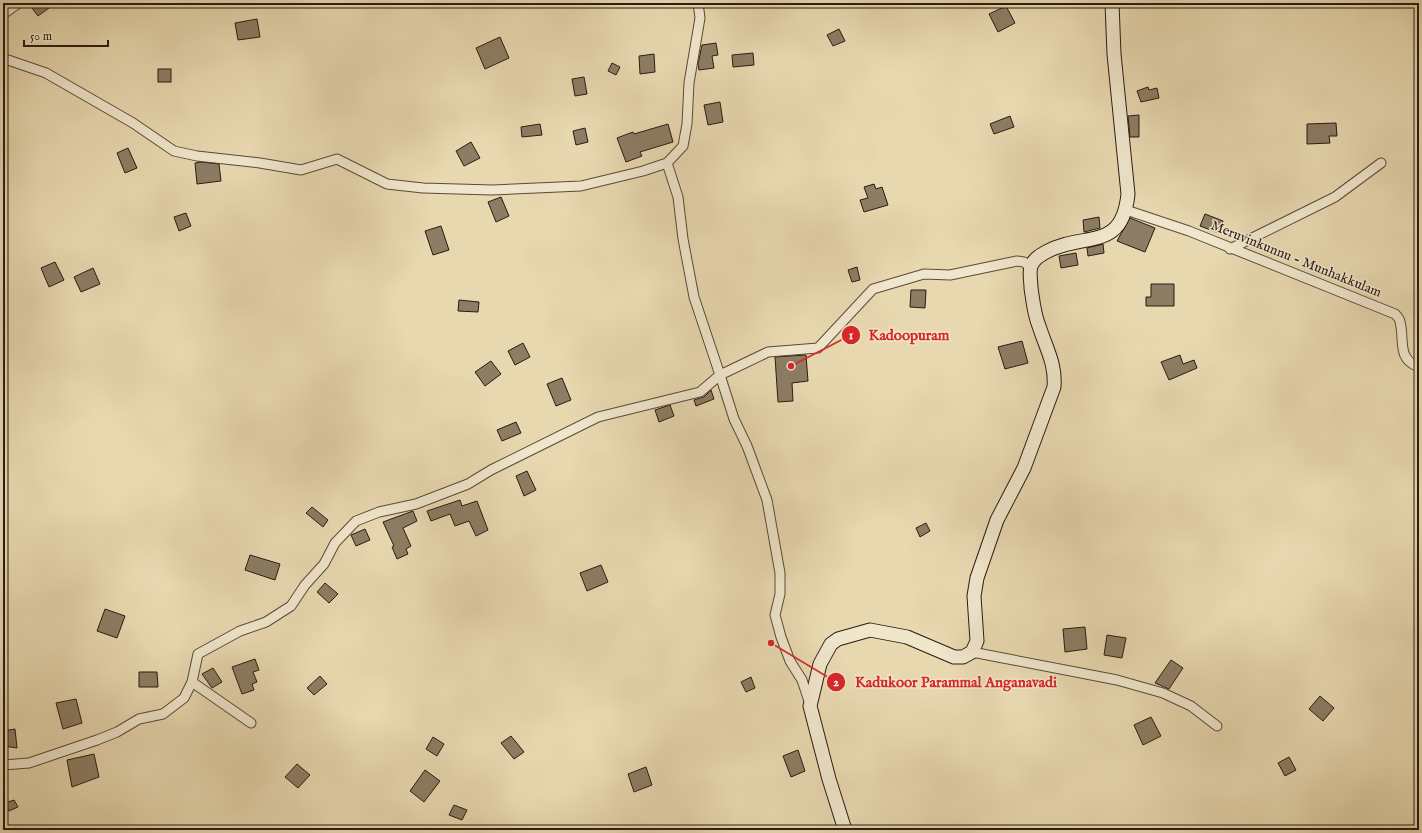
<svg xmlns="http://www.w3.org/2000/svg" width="1422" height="833" viewBox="0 0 1422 833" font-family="'IM FELL English',serif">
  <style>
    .building { fill: #8c7d64; stroke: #291b11 }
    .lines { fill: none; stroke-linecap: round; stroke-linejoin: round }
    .street-casing { stroke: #594a39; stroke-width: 11 }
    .secondary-casing { stroke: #291b11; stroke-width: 15 }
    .street { stroke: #f0e6cc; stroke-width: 9 }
    .secondary { stroke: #f0e6cc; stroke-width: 13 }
    .labels { text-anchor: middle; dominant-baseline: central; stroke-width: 3; stroke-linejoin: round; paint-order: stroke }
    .street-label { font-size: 14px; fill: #291b11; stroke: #f0e6cc }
    .leader { fill: none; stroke: #d62828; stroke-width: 1.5 }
    .callout-dot { fill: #d62828; stroke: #f0e6cc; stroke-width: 1.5 }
    .mark-label { font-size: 12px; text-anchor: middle; font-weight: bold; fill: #fff }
    .callout-label { font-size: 15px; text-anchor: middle; font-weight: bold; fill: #d62828; stroke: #f0e6cc; stroke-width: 3; stroke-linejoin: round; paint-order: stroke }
  </style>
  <rect width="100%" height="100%" fill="#e8d8b0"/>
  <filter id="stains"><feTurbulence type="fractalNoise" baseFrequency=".005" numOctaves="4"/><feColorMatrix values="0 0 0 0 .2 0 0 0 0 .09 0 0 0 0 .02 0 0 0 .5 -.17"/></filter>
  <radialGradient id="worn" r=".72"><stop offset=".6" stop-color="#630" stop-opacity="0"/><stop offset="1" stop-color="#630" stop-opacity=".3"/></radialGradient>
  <!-- building -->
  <g class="building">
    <path d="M28 3H56L38 16Z"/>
    <path d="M1006 6 1015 23 998 32 989 14Z"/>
    <path d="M257 19 260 37 238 40 235 23Z"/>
    <path d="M839 29 845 41 833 46 827 35Z"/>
    <path d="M500 37 509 58 485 69 476 48Z"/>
    <path d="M716 43 718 55 712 56 714 68 699 70 698 64 702 45Z"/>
    <path d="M753 53 754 65 733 67 732 55Z"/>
    <path d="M654 54 655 72 640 74 639 56Z"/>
    <path d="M612 63 620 67 616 75 608 71Z"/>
    <rect x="158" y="69" width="13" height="13"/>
    <path d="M584 77 587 94 575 96 572 79Z"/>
    <path d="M1148 87 1149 90 1157 88 1159 98 1141 102 1137 91Z"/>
    <path d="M720 102 723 122 708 125 704 105Z"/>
    <path d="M1139 115V137H1130L1128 116Z"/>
    <path d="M1010 116 1014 127 994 134 990 124Z"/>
    <path d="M1336 123 1337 136H1329L1330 143 1307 144V124Z"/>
    <path d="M540 124 542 135 522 137 521 127Z"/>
    <path d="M668 124 673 142 640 152 642 156 626 162 617 138 633 132 634 134Z"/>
    <path d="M585 128 588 142 576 145 573 131Z"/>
    <path d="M471 142 480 158 464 166 456 151Z"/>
    <path d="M128 148 137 168 125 173 117 153Z"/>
    <path d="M201 162 219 164 221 181 197 184 195 163Z"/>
    <path d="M874 184 876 189 882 187 888 205 864 212 860 200 868 198 864 187Z"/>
    <path d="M501 197 509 216 496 222 488 202Z"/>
    <path d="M186 213 191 226 179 231 174 217Z"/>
    <path d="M1205 214 1223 221 1219 233 1200 226Z"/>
    <path d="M1099 217 1100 228 1084 232 1083 220Z"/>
    <path d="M1130 218 1155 228 1145 252 1117 241Z"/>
    <path d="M441 226 449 250 433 255 425 231Z"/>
    <path d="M1103 244 1104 253 1088 256 1087 248Z"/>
    <path d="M1076 253 1078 265 1061 268 1059 256Z"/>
    <path d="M55 262 64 280 49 287 41 268Z"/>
    <path d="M857 267 860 280 852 282 848 270Z"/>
    <path d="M93 268 100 284 81 292 74 277Z"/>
    <path d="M1151 284H1174V306H1146V297H1151Z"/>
    <path d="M911 290H926L925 308 910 307Z"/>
    <path d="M459 300 479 302 478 312 458 311Z"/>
    <path d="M1022 341 1028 363 1005 369 998 347Z"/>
    <path d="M523 343 530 357 515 365 508 351Z"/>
    <path d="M806 355 808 381 792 383 793 401 778 402 775 357Z"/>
    <path d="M1180 355 1183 364 1194 360 1197 368 1169 380 1161 362Z"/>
    <path d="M491 361 501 374 485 386 475 372Z"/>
    <path d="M562 378 571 400 556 406 547 384Z"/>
    <path d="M711 390 714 399 696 406 694 400 704 397Z"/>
    <path d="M670 405 674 416 659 422 655 410Z"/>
    <path d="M516 422 521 433 502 441 497 430Z"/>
    <path d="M527 471 536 490 524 496 516 476Z"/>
    <path d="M460 500 462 506 477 501 488 530 476 536 469 521 455 526 450 514 431 521 427 511Z"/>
    <path d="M312 507 328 520 323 527 306 513Z"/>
    <path d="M413 511 417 521 403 528 411 546 406 549 408 554 397 559 392 547 394 546 383 522Z"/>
    <path d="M926 523 930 531 920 537 916 528Z"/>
    <path d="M365 529 370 540 356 546 351 535Z"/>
    <path d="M250 555 280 564 275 580 245 570Z"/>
    <path d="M601 565 608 582 587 591 580 573Z"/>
    <path d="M325 583 338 594 329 603 317 592Z"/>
    <path d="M105 609 125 616 117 638 97 631Z"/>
    <path d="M1085 627 1087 649 1065 652 1063 629Z"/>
    <path d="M1107 635 1126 638 1122 658 1104 655Z"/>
    <path d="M255 659 259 670 253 672 257 682 252 684 254 690 242 694 232 667Z"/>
    <path d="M1171 660 1183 668 1169 689 1155 683Z"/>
    <path d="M213 668 222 682 212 688 202 674Z"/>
    <path d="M139 672H157L158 687H139Z"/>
    <path d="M320 676 327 684 314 695 307 688Z"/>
    <path d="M751 677 755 688 746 692 741 682Z"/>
    <path d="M1320 696 1334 708 1323 721 1309 709Z"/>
    <path d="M76 699 82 723 63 729 56 703Z"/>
    <path d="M1151 717 1161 736 1143 745 1134 725Z"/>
    <path d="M15 729 17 748 3 746V731Z"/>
    <path d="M511 736 524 752 514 759 501 743Z"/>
    <path d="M433 737 444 744 437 756 426 749Z"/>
    <path d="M798 750 805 771 791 777 783 756Z"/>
    <path d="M94 754 99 777 72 787 67 760Z"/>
    <path d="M1289 757 1296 770 1285 776 1278 763Z"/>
    <path d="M297 764 310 775 298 788 285 777Z"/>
    <path d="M646 767 652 785 634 792 628 774Z"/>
    <path d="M425 770 440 781 424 802 410 791Z"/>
    <path d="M14 800 18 807 9 811 5 803Z"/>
    <path d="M454 805 467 810 462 820 449 815Z"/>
  </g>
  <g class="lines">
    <!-- street casing -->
    <g class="street-casing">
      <g id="street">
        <path d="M3 14 19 3"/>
        <path d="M3 60H8L46 73 133 123 174 151 197 156 260 163 301 170 337 159 387 184 423 188 492 190 581 186 643 171 667 163 683 146 687 124 689 83 700 18 698 3"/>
        <path d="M667 163 678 197 683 239 694 297 720 375 768 352 818 348 873 289 924 274 950 275 1017 261 1024 262 1031 268"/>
        <path d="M1126 210 1189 231 1395 314C1397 316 1400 319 1400 322 1405 339 1396 359 1419 367"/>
        <path d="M1230 249 1335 197 1381 163"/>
        <path d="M972 652 1117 680 1163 693 1191 706 1217 726"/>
        <path d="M192 682 251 723"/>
        <path d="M3 765 29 763 97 740 117 732 139 719 163 714 184 698 192 682 198 654 240 631 266 622 291 606 305 585 324 564 335 543 356 521 379 512 416 504 468 484 491 470 598 417 700 392 720 375 734 419 747 446 767 500 780 573V594L775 615 781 637 790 661 802 680 810 704"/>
      </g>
    </g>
    <!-- secondary casing -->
    <g class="secondary-casing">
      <path id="secondary" d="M845 830 829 779 810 706 820 664 831 644 838 639 870 630 907 637 954 657H963L972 652 977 641 974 596 977 578 997 520 1024 468 1054 387C1056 364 1046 348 1039 326 1034 314 1033 301 1031 288 1031 282 1029 272 1031 266 1034 259 1039 256 1046 252 1084 231 1122 253 1128 194L1114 54 1112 3"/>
    </g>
    <!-- street -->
    <use href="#street" class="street"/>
    <!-- secondary -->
    <use href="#secondary" class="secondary"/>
  </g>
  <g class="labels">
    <!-- street labels -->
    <g class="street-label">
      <text transform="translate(1296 259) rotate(22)">Meruvinkunnu - Munhakkulam</text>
    </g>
  </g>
  <!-- callouts -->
  <path class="leader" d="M791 366L851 335M771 643L836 682"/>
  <g class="callout-dot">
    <circle cx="791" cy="366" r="4"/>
    <circle cx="771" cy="643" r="4"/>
    <circle cx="851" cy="335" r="10"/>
    <circle cx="836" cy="682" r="10"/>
  </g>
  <g class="mark-label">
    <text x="851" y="339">1</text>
    <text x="836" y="686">2</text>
  </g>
  <g class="callout-label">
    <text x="909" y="340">Kadoopuram</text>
    <text x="956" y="687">Kadukoor Parammal Anganavadi</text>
  </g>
  <!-- margin -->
  <rect width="1422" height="833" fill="none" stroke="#e8d8b0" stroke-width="16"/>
  <rect x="4" y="4" width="1414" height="825" fill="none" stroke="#291b11" stroke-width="2"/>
  <rect x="8" y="8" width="1406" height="817" fill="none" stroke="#291b11"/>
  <!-- scale -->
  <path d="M24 40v6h84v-6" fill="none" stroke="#291b11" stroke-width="2"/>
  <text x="30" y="40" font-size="12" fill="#291b11" stroke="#f0e6cc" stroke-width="3" paint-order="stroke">50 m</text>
  <rect width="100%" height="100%" filter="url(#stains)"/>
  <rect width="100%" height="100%" fill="url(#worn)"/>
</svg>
